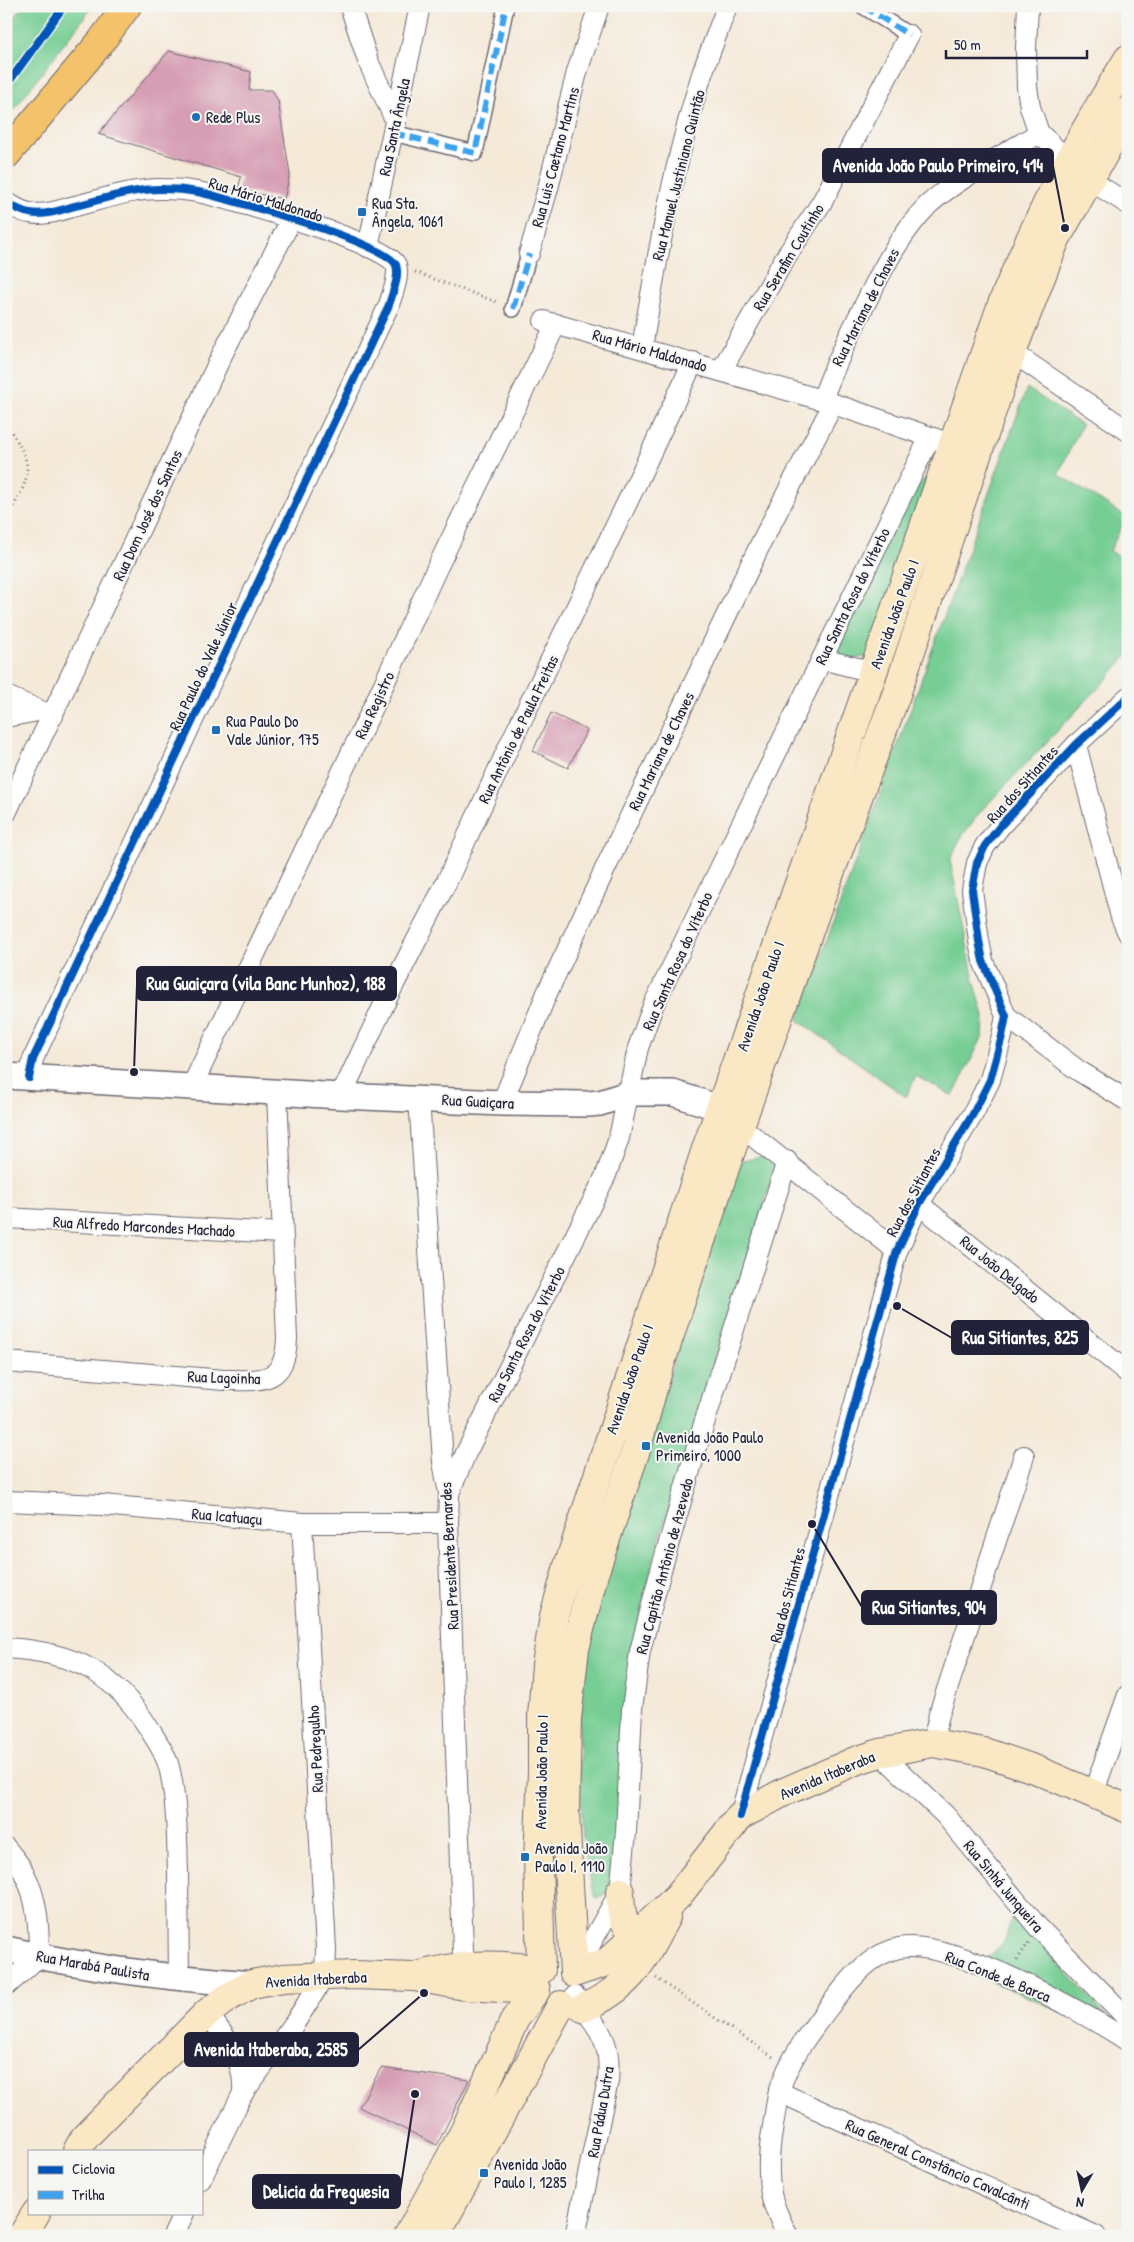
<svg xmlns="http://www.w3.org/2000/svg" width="1134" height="2242" viewBox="0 0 1134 2242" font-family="'Patrick Hand',sans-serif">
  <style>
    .green { fill: #77ce94; stroke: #4c7868 }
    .building { fill: #d69db4 }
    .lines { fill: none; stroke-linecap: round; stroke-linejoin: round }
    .pedestrian-casing { stroke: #6c6872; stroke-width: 18 }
    .minor-casing { stroke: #6c6872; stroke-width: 22 }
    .tertiary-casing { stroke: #6c6872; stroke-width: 28 }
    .secondary-casing { stroke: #6c6872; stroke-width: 30 }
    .primary-casing { stroke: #6c6872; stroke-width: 30 }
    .path { stroke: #6c6872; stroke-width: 3; stroke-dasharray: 1 4; stroke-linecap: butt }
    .pedestrian { stroke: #fff; stroke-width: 15 }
    .minor { stroke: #fff; stroke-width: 20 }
    .tertiary { stroke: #fff; stroke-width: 25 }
    .secondary { stroke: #fae7c3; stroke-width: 28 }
    .primary { stroke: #f3c26a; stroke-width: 28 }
    .quiet { stroke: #3ea2ec; stroke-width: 6; stroke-dasharray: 12 6; stroke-linecap: butt }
    .cycleway-casing { stroke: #f6f6f2; stroke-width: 11 }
    .cycleway { stroke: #0057b8; stroke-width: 8 }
    .poi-dot { fill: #1f6fb2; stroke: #f6f6f2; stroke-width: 2 }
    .labels { text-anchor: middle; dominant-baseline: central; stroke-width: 4; stroke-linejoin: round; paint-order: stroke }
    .poi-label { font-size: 16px; fill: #22223b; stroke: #f6f6f2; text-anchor: start }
    .street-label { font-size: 16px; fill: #22223b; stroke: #f6f6f2 }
    .leader { fill: none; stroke: #22223b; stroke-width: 2 }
    .callout-dot { fill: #22223b; stroke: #f6f6f2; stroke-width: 2 }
    .callout { fill: #22223b; stroke: #22223b; stroke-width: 2 }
    .callout-label { font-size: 18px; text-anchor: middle; font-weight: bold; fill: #fff }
  </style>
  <rect width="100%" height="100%" fill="#f6f6f2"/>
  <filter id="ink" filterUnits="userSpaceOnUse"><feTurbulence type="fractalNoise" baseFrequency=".02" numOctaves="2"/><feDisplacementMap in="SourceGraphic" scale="10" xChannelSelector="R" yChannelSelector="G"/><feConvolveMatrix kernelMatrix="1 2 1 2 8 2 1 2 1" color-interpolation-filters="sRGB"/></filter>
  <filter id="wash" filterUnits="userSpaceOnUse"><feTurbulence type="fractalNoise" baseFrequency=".0096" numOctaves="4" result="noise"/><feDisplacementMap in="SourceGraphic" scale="20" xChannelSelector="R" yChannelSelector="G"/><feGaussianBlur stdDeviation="1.12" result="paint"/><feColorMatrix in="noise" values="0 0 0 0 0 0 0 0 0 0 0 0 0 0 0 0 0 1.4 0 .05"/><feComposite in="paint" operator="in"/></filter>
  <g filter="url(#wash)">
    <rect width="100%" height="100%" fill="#f5e9d8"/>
    <!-- green -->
    <g class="green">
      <path d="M23 6H93L6 120V28Z"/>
      <path d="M1027 388 1082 425 1058 474 1126 517 1110 551 1128 561V654L1106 680 981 811 960 839 950 860 974 980 984 1016 983 1036 953 1096 916 1076 906 1097 798 1020Z"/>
      <path d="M953 445 879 654 824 665 910 496Z"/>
      <path d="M765 1156 775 1166 759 1222 724 1328 654 1557 642 1606 616 1889 596 1898 589 1877 583 1838 579 1765V1705L595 1608 738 1162Z"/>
      <path d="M1013 1914 1128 2039V2040L972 1973 1004 1942Z"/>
    </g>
    <g id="blocks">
      <!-- building -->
      <g class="building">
        <path d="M169 51 251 72 249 90H272L278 101 290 174 284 199 238 190 241 177 98 134Z"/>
        <path d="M551 713 587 730 568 768 533 751Z"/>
        <path d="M381 2068 469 2080 437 2145 359 2107Z"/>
      </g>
    </g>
  </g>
  <g filter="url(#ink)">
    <use href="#blocks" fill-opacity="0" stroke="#6c6872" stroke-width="1"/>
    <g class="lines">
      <!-- pedestrian casing -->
      <g class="pedestrian-casing">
        <g id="pedestrian">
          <path d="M863 6 909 35"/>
          <path d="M393 133 475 153 506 6"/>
          <path d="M513 309 529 254"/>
        </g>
      </g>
      <!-- minor casing -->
      <g class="minor-casing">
        <g id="minor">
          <path d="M350 6 368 61 396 122"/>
          <path d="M1028 6 1026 48 1027 87 1030 107 1039 133 1088 179 1128 204"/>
          <path d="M6 202C14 207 21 212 30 213 43 216 59 211 71 207 101 200 133 188 164 189 175 189 187 190 198 192 226 198 387 243 396 265 400 277 392 294 389 305L33 1059 29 1078"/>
          <path d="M368 247 420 6"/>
          <path d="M529 254 548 188 577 72 599 6"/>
          <path d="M544 321 822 400 942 441"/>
          <path d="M642 348C657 256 674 163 702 74 710 51 719 29 727 6"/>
          <path d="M1012 352 1128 431"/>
          <path d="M721 371 785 258 822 202 909 35"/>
          <path d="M822 400C834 367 849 335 865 304 883 268 900 234 928 205 956 179 1006 154 1039 133"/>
          <path d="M822 659 873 672"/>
          <path d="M6 696 53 716"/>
          <path d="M6 717 38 711"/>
          <path d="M1076 745 1121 917 1128 933"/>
          <path d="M6 813 222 355 292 218"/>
          <path d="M1006 1016 1079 1071 1128 1101"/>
          <path d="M192 1086 377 699 436 570 556 324"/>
          <path d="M341 1096 388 996 447 881 510 744 638 480 693 362"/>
          <path d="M419 1098 443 1462 449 1493 448 1523 464 1979"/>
          <path d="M502 1103 547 993 614 850 761 543 833 404"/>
          <path d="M740 1126 897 1251"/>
          <path d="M919 1204 1128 1373"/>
          <path d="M6 1218 282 1233"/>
          <path d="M6 1362 224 1380C261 1380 285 1385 287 1339L277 1091"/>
          <path d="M449 1493 466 1453 606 1175 619 1138 638 1048 653 1006 930 437"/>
          <path d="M6 1501 102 1505 302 1523H448"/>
          <path d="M6 1648C74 1652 114 1672 150 1730 158 1743 167 1756 170 1771 177 1804 177 1839 178 1873 178 1908 179 1944 179 1979"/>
          <path d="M933 1743 939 1714 1024 1456"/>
          <path d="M880 1753 945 1815 1037 1926 1128 2019"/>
          <path d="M1093 1794 1128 1695"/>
          <path d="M740 1816 897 1251 919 1204 973 1114 990 1080 1002 1036 1006 1016 983 961 979 941 972 890 977 863 985 846 1001 825 1076 745 1128 697"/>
          <path d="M6 1848C12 1856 20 1864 24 1873 38 1899 39 1928 39 1956L6 1986"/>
          <path d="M574 1973 620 1892 626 1832 632 1709 640 1651 661 1570 698 1443 787 1161"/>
          <path d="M575 1996C598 2029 612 2038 608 2081L575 2236"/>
          <path d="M207 2013C227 2040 245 2058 243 2093"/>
          <path d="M779 2092 1096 2236"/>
          <path d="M201 2179 243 2093 294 2024 325 1975 326 1949 302 1523"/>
          <path d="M173 2236 184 2213"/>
          <path d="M788 2236C781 2222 774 2209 771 2194 767 2172 769 2148 773 2126 775 2115 776 2103 779 2092 788 2059 814 2026 835 1999 852 1977 871 1954 899 1948 951 1938 1082 2011 1128 2041"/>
        </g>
      </g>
      <!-- tertiary casing -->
      <g class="tertiary-casing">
        <g id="tertiary">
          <path d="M6 1076 341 1096 502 1103 588 1104 600 1103 630 1093H673L710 1105 736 1123"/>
          <path d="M6 1949C87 1968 169 1978 252 1984"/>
        </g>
      </g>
      <!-- secondary casing -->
      <g class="secondary-casing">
        <g id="secondary">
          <path d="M1128 111 1055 241 1012 352 897 692 815 914 725 1168 657 1374 636 1450 594 1574 575 1649 567 1719 565 1812 574 1973 607 1962 655 1918 678 1896 740 1816 784 1792 855 1761 880 1753 933 1743 984 1752 1037 1770 1128 1809"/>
          <path d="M620 1892C621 1907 620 1931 641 1930"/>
          <path d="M414 1977C457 1963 497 1963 541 1970L538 1858 542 1772V1716L546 1665 554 1616 568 1566 706 1149 1002 304C1037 218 1078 138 1128 59"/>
          <path d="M583 2008C633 1986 642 1962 666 1917"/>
          <path d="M77 2151 85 2137 207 2013 227 1998 252 1984 283 1978 353 1975 414 1977 465 1986 536 1990"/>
          <path d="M22 2236 36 2213"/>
          <path d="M408 2236 465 2130 515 2019 536 1990"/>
          <path d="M435 2236 561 2005"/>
        </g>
      </g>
      <!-- primary casing -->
      <g class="primary-casing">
        <path id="primary" d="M6 155 100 43 127 6"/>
      </g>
      <!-- path -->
      <g class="path">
        <path d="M415 272 499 303"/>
        <path d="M6 424C35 466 33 475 6 518"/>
        <path d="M1017 1960 1029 1942"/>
        <path d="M656 1978 773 2057"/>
      </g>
      <!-- pedestrian -->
      <use href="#pedestrian" class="pedestrian"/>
      <!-- minor -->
      <use href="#minor" class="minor"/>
      <!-- tertiary -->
      <use href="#tertiary" class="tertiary"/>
      <!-- secondary -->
      <use href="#secondary" class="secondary"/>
      <!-- primary -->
      <use href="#primary" class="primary"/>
      <!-- quiet -->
      <g class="quiet">
        <path d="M863 6 909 35"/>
        <path d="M393 133 475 153 506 6"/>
        <path d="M513 309 529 254"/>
      </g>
      <!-- cycleway casing -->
      <g class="cycleway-casing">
        <g id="cycleway">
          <path d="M6 86 64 6"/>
          <path d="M6 202C14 207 21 212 30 213 43 216 59 211 71 207 101 200 133 188 164 189 175 189 187 190 198 192 226 198 387 243 396 265 400 277 392 294 389 305L33 1059 29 1078"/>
          <path d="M740 1816 897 1251 919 1204 973 1114 990 1080 1002 1036 1006 1016 983 961 979 941 972 890 977 863 985 846 1001 825 1076 745 1128 697"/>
        </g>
      </g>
      <!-- cycleway -->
      <use href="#cycleway" class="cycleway"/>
    </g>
  </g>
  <!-- markers -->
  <g class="poi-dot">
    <circle cx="196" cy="117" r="5"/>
    <rect x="357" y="207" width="10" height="10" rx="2.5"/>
    <rect x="211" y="725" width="10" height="10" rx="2.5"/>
    <rect x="641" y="1441" width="10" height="10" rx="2.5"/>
    <rect x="520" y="1852" width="10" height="10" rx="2.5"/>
    <rect x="479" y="2168" width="10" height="10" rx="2.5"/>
  </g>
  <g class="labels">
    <!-- poi labels -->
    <g class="poi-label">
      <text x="206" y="117">Rede Plus</text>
      <text x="372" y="203">Rua Sta.<tspan x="372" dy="18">Ângela, 1061</tspan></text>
      <text x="226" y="721">Rua Paulo Do<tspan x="226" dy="18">Vale Júnior, 175</tspan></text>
      <text x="656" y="1437">Avenida João Paulo<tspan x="656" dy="18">Primeiro, 1000</tspan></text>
      <text x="535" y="1848">Avenida João<tspan x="535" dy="18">Paulo I, 1110</tspan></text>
      <text x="494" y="2164">Avenida João<tspan x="494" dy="18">Paulo I, 1285</tspan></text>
    </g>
    <!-- street labels -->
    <g class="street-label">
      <text transform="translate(394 127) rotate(-78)">Rua Santa Ângela</text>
      <text transform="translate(555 157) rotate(-75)">Rua Luis Caetano Martins</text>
      <text transform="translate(678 175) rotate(-76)">Rua Manuel Justiniano Quintão</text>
      <text transform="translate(266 199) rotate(17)">Rua Mário Maldonado</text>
      <text transform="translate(788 257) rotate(-59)">Rua Serafim Coutinho</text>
      <text transform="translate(865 307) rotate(-63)">Rua Mariana de Chaves</text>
      <text transform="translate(650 350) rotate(16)">Rua Mário Maldonado</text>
      <text transform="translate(147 515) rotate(-65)">Rua Dom José dos Santos</text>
      <text transform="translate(852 596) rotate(-64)">Rua Santa Rosa do Viterbo</text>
      <text transform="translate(894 614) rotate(-70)">Avenida João Paulo I</text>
      <text transform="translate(203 666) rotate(-65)">Rua Paulo do Vale Júnior</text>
      <text transform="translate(374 705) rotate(-65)">Rua Registro</text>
      <text transform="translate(518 729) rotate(-64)">Rua Antônio de Paula Freitas</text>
      <text transform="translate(661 751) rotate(-64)">Rua Mariana de Chaves</text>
      <text transform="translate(1022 784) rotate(-48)">Rua dos Sitiantes</text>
      <text transform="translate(677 961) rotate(-66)">Rua Santa Rosa do Viterbo</text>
      <text transform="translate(760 996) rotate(-71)">Avenida João Paulo I</text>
      <text transform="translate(478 1101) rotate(3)">Rua Guaiçara</text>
      <text transform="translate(913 1192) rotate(-62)">Rua dos Sitiantes</text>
      <text transform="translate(144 1226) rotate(3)">Rua Alfredo Marcondes Machado</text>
      <text transform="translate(1000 1269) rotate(39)">Rua João Delgado</text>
      <text transform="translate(526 1334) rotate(-63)">Rua Santa Rosa do Viterbo</text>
      <text transform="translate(224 1377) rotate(2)">Rua Lagoinha</text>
      <text transform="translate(629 1379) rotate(-71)">Avenida João Paulo I</text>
      <text transform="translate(227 1516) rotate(5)">Rua Icatuaçu</text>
      <text transform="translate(449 1556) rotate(-93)">Rua Presidente Bernardes</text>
      <text transform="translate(664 1566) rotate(-75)">Rua Capitão Antônio de Azevedo</text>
      <text transform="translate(787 1595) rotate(-75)">Rua dos Sitiantes</text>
      <text transform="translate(315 1749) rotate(-93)">Rua Pedregulho</text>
      <text transform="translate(541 1772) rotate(-89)">Avenida João Paulo I</text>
      <text transform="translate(827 1775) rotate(-23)">Avenida Itaberaba</text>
      <text transform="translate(1004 1886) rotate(50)">Rua Sinhá Junqueira</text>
      <text transform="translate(93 1965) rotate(10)">Rua Marabá Paulista</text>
      <text transform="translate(998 1976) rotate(22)">Rua Conde de Barca</text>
      <text transform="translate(316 1979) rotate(-3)">Avenida Itaberaba</text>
      <text transform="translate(600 2112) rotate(-80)">Rua Pádua Dutra</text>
      <text transform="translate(938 2164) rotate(24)">Rua General Constâncio Cavalcânti</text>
    </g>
  </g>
  <!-- callouts -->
  <path class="leader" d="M1065 228L1053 166M134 1072L137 984M897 1306L952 1338M812 1524L862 1607M424 1993L358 2050M415 2094L400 2192"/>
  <g class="callout-dot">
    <circle cx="1065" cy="228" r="5"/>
    <circle cx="134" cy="1072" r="5"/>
    <circle cx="897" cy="1306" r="5"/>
    <circle cx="812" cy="1524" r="5"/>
    <circle cx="424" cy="1993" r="5"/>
    <circle cx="415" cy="2094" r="5"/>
  </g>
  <g class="callout">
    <rect x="823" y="149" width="230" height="33" rx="5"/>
    <rect x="137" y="967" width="259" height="33" rx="5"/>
    <rect x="952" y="1321" width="136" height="33" rx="5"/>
    <rect x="862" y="1591" width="134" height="33" rx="5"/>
    <rect x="185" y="2033" width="173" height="33" rx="5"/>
    <rect x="253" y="2175" width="147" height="33" rx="5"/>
  </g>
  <g class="callout-label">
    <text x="938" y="172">Avenida João Paulo Primeiro, 414</text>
    <text x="266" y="990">Rua Guaiçara (vila Banc Munhoz), 188</text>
    <text x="1020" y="1344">Rua Sitiantes, 825</text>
    <text x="929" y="1614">Rua Sitiantes, 904</text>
    <text x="271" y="2056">Avenida Itaberaba, 2585</text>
    <text x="326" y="2198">Delicia da Freguesia</text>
  </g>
  <!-- margin -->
  <rect width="1134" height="2242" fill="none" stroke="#f6f6f2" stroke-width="25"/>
  <!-- legend -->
  <rect x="28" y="2150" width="175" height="65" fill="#f6f6f2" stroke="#a1a1a9"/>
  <rect x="38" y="2166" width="25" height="8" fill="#0057b8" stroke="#a1a1a9"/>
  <text x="72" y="2174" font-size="15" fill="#22223b">Ciclovia</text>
  <rect x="38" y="2191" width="25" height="8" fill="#3ea2ec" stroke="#a1a1a9"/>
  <text x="72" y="2200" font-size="15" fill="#22223b">Trilha</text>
  <!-- north arrow -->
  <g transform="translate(1082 2190) rotate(189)" stroke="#f6f6f2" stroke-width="4" paint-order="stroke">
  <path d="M0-4L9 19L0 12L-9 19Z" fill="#22223b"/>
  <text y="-8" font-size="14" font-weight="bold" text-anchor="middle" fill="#22223b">N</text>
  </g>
  <!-- scale -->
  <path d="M946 50v8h141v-8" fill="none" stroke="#22223b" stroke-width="2.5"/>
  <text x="954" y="50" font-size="15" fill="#22223b" stroke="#f6f6f2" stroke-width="4" paint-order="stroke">50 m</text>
</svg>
